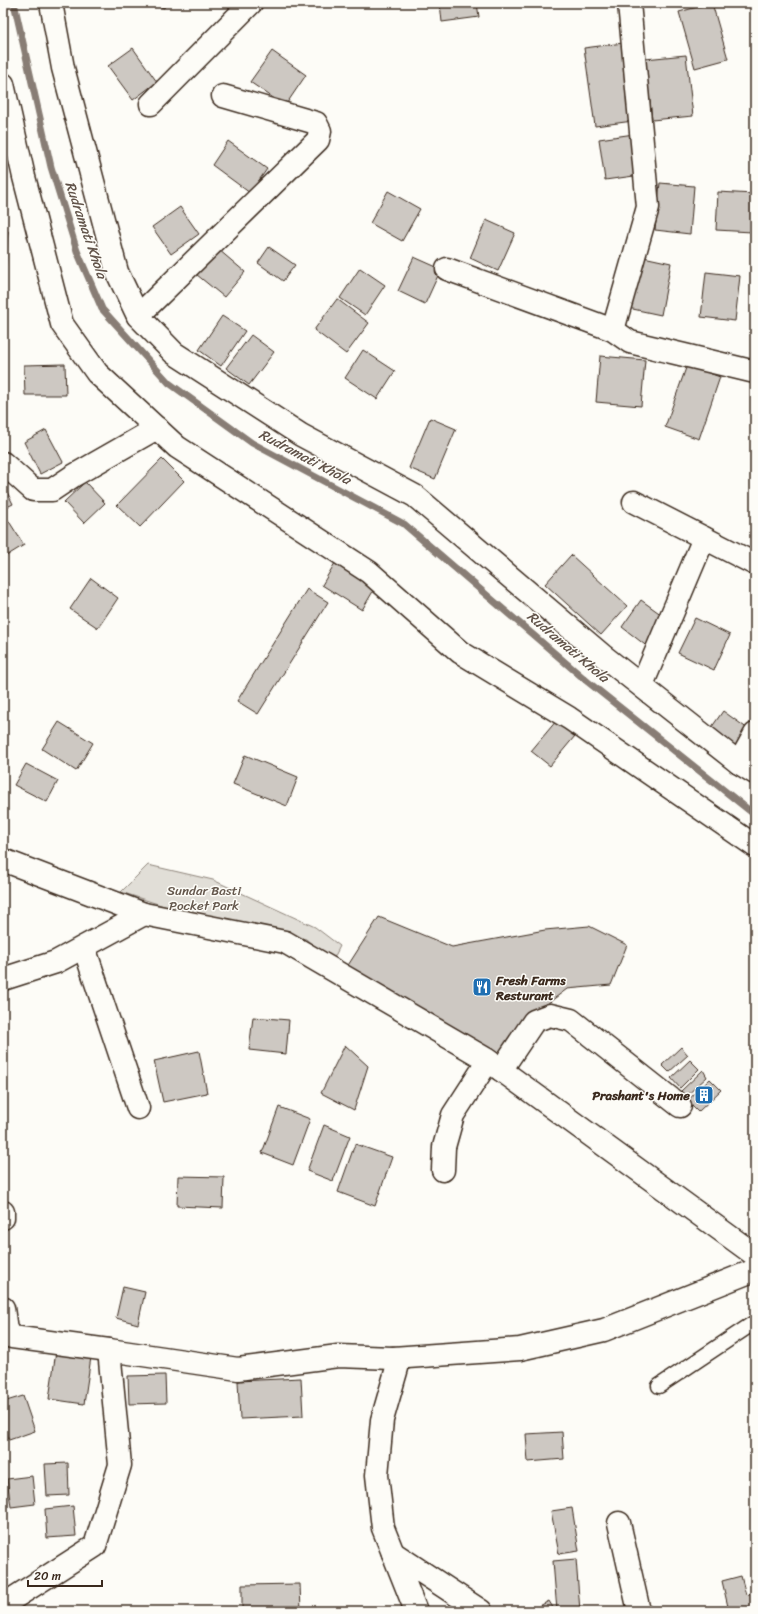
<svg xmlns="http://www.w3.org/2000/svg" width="758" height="1614" viewBox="0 0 758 1614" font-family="Sriracha,sans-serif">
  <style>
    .green { fill: #e1ded7; stroke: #8e847a }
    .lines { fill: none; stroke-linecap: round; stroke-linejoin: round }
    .stream { stroke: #887d74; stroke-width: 7 }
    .building { fill: #cdc8c2; stroke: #3b2a1e }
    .lane-casing { stroke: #3b2a1e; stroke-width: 17 }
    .street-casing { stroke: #3b2a1e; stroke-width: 25 }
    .lane { stroke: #fdfcf7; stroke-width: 14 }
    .street { stroke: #fdfcf7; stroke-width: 22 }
    .labels { text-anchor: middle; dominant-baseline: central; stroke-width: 3; stroke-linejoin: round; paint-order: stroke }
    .park-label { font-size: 13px; fill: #64574c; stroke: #fdfcf7 }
    .poi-label { font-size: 13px; font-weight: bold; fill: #3b2a1e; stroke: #fdfcf7; text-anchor: start }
    .water-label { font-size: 14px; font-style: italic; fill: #615349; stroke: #fdfcf7 }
  </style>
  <rect width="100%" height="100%" fill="#fdfcf7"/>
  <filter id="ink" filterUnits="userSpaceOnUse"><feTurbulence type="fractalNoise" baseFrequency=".025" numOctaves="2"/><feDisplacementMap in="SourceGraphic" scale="8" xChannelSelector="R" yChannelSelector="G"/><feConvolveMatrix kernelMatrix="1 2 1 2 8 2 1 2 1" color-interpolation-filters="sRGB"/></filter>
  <g filter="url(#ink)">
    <!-- green -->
    <path class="green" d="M148 865 213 880 315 927 340 946 332 962 306 939 238 925 164 906 121 892Z"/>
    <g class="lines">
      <!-- stream -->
      <path class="stream" d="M14 3 51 167 77 251 102 309 169 383 252 443 404 524 588 682 755 815"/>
    </g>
    <!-- building -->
    <g class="building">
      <path d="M148 3H166L164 8Z"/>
      <path d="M440 3H477L479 17 442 22Z"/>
      <path d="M712 3 728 59 695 68 679 12Z"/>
      <path d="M623 43 633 121 595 126 584 48Z"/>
      <path d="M133 48 157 82 133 100 108 66Z"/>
      <path d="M272 51 306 75 285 106 250 82Z"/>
      <path d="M686 55 693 116 652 120 645 59Z"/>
      <path d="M634 134 641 175 605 180 599 139Z"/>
      <path d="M228 141 267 169 250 193 212 165Z"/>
      <path d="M660 183 694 186 690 234 655 230Z"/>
      <path d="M388 191 420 209 402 241 370 223Z"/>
      <path d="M718 192 754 194 752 232 716 230Z"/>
      <path d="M180 207 199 234 171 254 152 227Z"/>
      <path d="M486 220 515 233 498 271 470 258Z"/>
      <path d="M3 231H8L4 288H3Z"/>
      <path d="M212 244 245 272 224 297 191 270Z"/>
      <path d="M269 247 295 265 283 281 258 263Z"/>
      <path d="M639 256 671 263 661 315 628 308Z"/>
      <path d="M414 257 441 269 425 304 398 291Z"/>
      <path d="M360 268 385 285 365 315 340 298Z"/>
      <path d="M706 272 740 276 735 321 701 317Z"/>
      <path d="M337 299 369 323 346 354 314 330Z"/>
      <path d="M222 316 245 331 221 366 199 350Z"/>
      <path d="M251 335 274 352 249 385 226 368Z"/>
      <path d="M363 350 395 371 377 399 345 378Z"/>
      <path d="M600 356 645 360 641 406 596 402Z"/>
      <path d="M65 364 66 395H25L24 365Z"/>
      <path d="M687 365 720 377 699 439 665 427Z"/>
      <path d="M430 418 456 429 435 479 409 468Z"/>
      <path d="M46 430 63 462 40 474 24 442Z"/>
      <path d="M162 459 184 481 140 527 117 505Z"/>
      <path d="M85 482 105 503 84 523 64 502Z"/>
      <path d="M3 484 13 504 3 509Z"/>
      <path d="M3 512 24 545 3 558Z"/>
      <path d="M571 555 627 606 601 635 545 584Z"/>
      <path d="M335 563 375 588 362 610 322 585Z"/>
      <path d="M91 578 118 598 98 628 70 609Z"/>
      <path d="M307 589 328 602 258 714 237 701Z"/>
      <path d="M641 600 669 620 649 648 622 627Z"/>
      <path d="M695 618 730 635 714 670 678 653Z"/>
      <path d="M723 711 748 729 733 752 707 734Z"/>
      <path d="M557 720 575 736 550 766 531 751Z"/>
      <path d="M59 722 93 743 76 771 42 749Z"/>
      <path d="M245 755 298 777 287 806 233 784Z"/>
      <path d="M26 764 58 781 47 802 14 785Z"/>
      <path d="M379 917 452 947 545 930 589 926 627 945 611 985 567 989 535 1013 499 1061 345 970Z"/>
      <path d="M253 1017 289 1020 286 1054 249 1050Z"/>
      <path d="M345 1045 368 1066 354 1110 321 1093Z"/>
      <path d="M681 1047 688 1055 669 1072 662 1065Z"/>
      <path d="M199 1051 207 1093 163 1102 154 1061Z"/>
      <path d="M690 1060 699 1069 680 1088 671 1078Z"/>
      <path d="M703 1070 707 1077 686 1096 681 1091Z"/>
      <path d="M710 1079 721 1090 698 1112 687 1101Z"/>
      <path d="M279 1107 310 1119 293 1165 262 1153Z"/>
      <path d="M324 1125 350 1136 333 1181 307 1171Z"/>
      <path d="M355 1144 392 1157 375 1206 338 1192Z"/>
      <path d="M178 1176 224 1177 223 1208 177 1206Z"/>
      <path d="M123 1287 145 1292 138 1324 116 1318Z"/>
      <path d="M56 1351 91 1357 84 1404 49 1399Z"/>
      <path d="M165 1375 166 1403 129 1404 128 1376Z"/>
      <path d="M301 1378 303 1416 240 1419 238 1381Z"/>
      <path d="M23 1396 35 1431 9 1440 3 1422V1402Z"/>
      <path d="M562 1432 564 1459 528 1462 526 1434Z"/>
      <path d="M68 1463 69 1495 47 1496 45 1464Z"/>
      <path d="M32 1476 35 1504 11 1507 7 1479Z"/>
      <path d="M73 1506 76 1536 47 1538 45 1509Z"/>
      <path d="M572 1508 579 1551 559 1554 551 1511Z"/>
      <path d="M576 1559 580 1611H557L553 1561Z"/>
      <path d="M741 1576 746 1595 755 1592V1611H729L722 1581Z"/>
      <path d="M300 1584 301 1611H242V1585Z"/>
      <path d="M549 1601 555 1611H530Z"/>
    </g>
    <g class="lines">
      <!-- lane casing -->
      <g class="lane-casing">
        <path id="lane" d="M659 1386 755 1322"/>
      </g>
      <!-- street casing -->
      <g class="street-casing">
        <g id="street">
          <path d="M51 3 63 68 117 272 138 316 174 353 301 435 415 496 602 655 739 763 755 773"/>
          <path d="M3 84 24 177 62 324 97 373 177 447 369 572 460 652 569 718 755 846"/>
          <path d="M151 104 251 3"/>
          <path d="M447 269 613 330 630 342 755 372"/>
          <path d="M138 316 318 140 320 131 316 123 223 96"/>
          <path d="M613 330 648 207 629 3"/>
          <path d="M3 463 33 490H52L73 476 157 428"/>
          <path d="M634 502 755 564"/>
          <path d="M642 685 704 538"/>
          <path d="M739 763 755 734"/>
          <path d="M3 860 144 914 285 942 486 1059 755 1255"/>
          <path d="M84 947 138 1108"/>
          <path d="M3 979 56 962 144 914"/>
          <path d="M501 1070 534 1021 550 1015 571 1020 680 1106"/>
          <path d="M443 1170 444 1147 453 1115 488 1061"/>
          <path d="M3 1212V1218"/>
          <path d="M3 1308 6 1330 12 1337 109 1350"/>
          <path d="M393 1358 520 1349 604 1330 755 1270"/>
          <path d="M619 1523 639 1611"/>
          <path d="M393 1553 481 1611"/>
          <path d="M3 1605 95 1546 120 1465 109 1350 238 1369 338 1356 393 1358 397 1368 382 1420 377 1475 383 1528 416 1611"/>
        </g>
      </g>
      <!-- lane -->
      <use href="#lane" class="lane"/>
      <!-- street -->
      <use href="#street" class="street"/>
    </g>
  </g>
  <!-- icons -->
  <defs>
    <g id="restaurant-square" transform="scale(1)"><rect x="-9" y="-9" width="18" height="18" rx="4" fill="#1f6fb2" stroke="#fdfcf7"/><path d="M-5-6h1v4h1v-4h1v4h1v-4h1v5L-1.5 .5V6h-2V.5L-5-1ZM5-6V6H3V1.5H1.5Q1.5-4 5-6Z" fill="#fff"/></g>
    <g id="building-square" transform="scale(1)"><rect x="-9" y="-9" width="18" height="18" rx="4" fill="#1f6fb2" stroke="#fdfcf7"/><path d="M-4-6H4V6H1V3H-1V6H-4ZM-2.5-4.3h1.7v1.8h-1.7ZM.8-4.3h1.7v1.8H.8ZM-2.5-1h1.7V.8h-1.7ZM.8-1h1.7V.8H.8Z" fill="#fff"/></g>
  </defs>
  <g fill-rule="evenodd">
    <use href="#restaurant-square" x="482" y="987"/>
    <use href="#building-square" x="704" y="1095"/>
  </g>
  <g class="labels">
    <!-- park labels -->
    <g class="park-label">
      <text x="204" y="890">Sundar Basti<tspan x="204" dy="15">Pocket Park</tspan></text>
    </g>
    <!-- poi labels -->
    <g class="poi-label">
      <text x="496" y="980">Fresh Farms<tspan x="496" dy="15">Resturant</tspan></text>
      <text x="690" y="1095" text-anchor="end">Prashant's Home</text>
    </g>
    <!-- water labels -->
    <g class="water-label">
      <text transform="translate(86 230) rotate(71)">Rudramati Khola</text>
      <text transform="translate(305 457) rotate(28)">Rudramati Khola</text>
      <text transform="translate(568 647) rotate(40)">Rudramati Khola</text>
    </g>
  </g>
  <!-- margin -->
  <rect width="758" height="1614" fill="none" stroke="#fdfcf7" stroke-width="16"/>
  <rect x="8" y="8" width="742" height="1598" fill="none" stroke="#3b2a1e" stroke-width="1.5" filter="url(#ink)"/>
  <!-- scale -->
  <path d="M28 1580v6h74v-6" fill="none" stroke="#3b2a1e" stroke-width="2"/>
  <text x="34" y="1580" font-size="12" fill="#3b2a1e" stroke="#fdfcf7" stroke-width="3" paint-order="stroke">20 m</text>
</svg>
